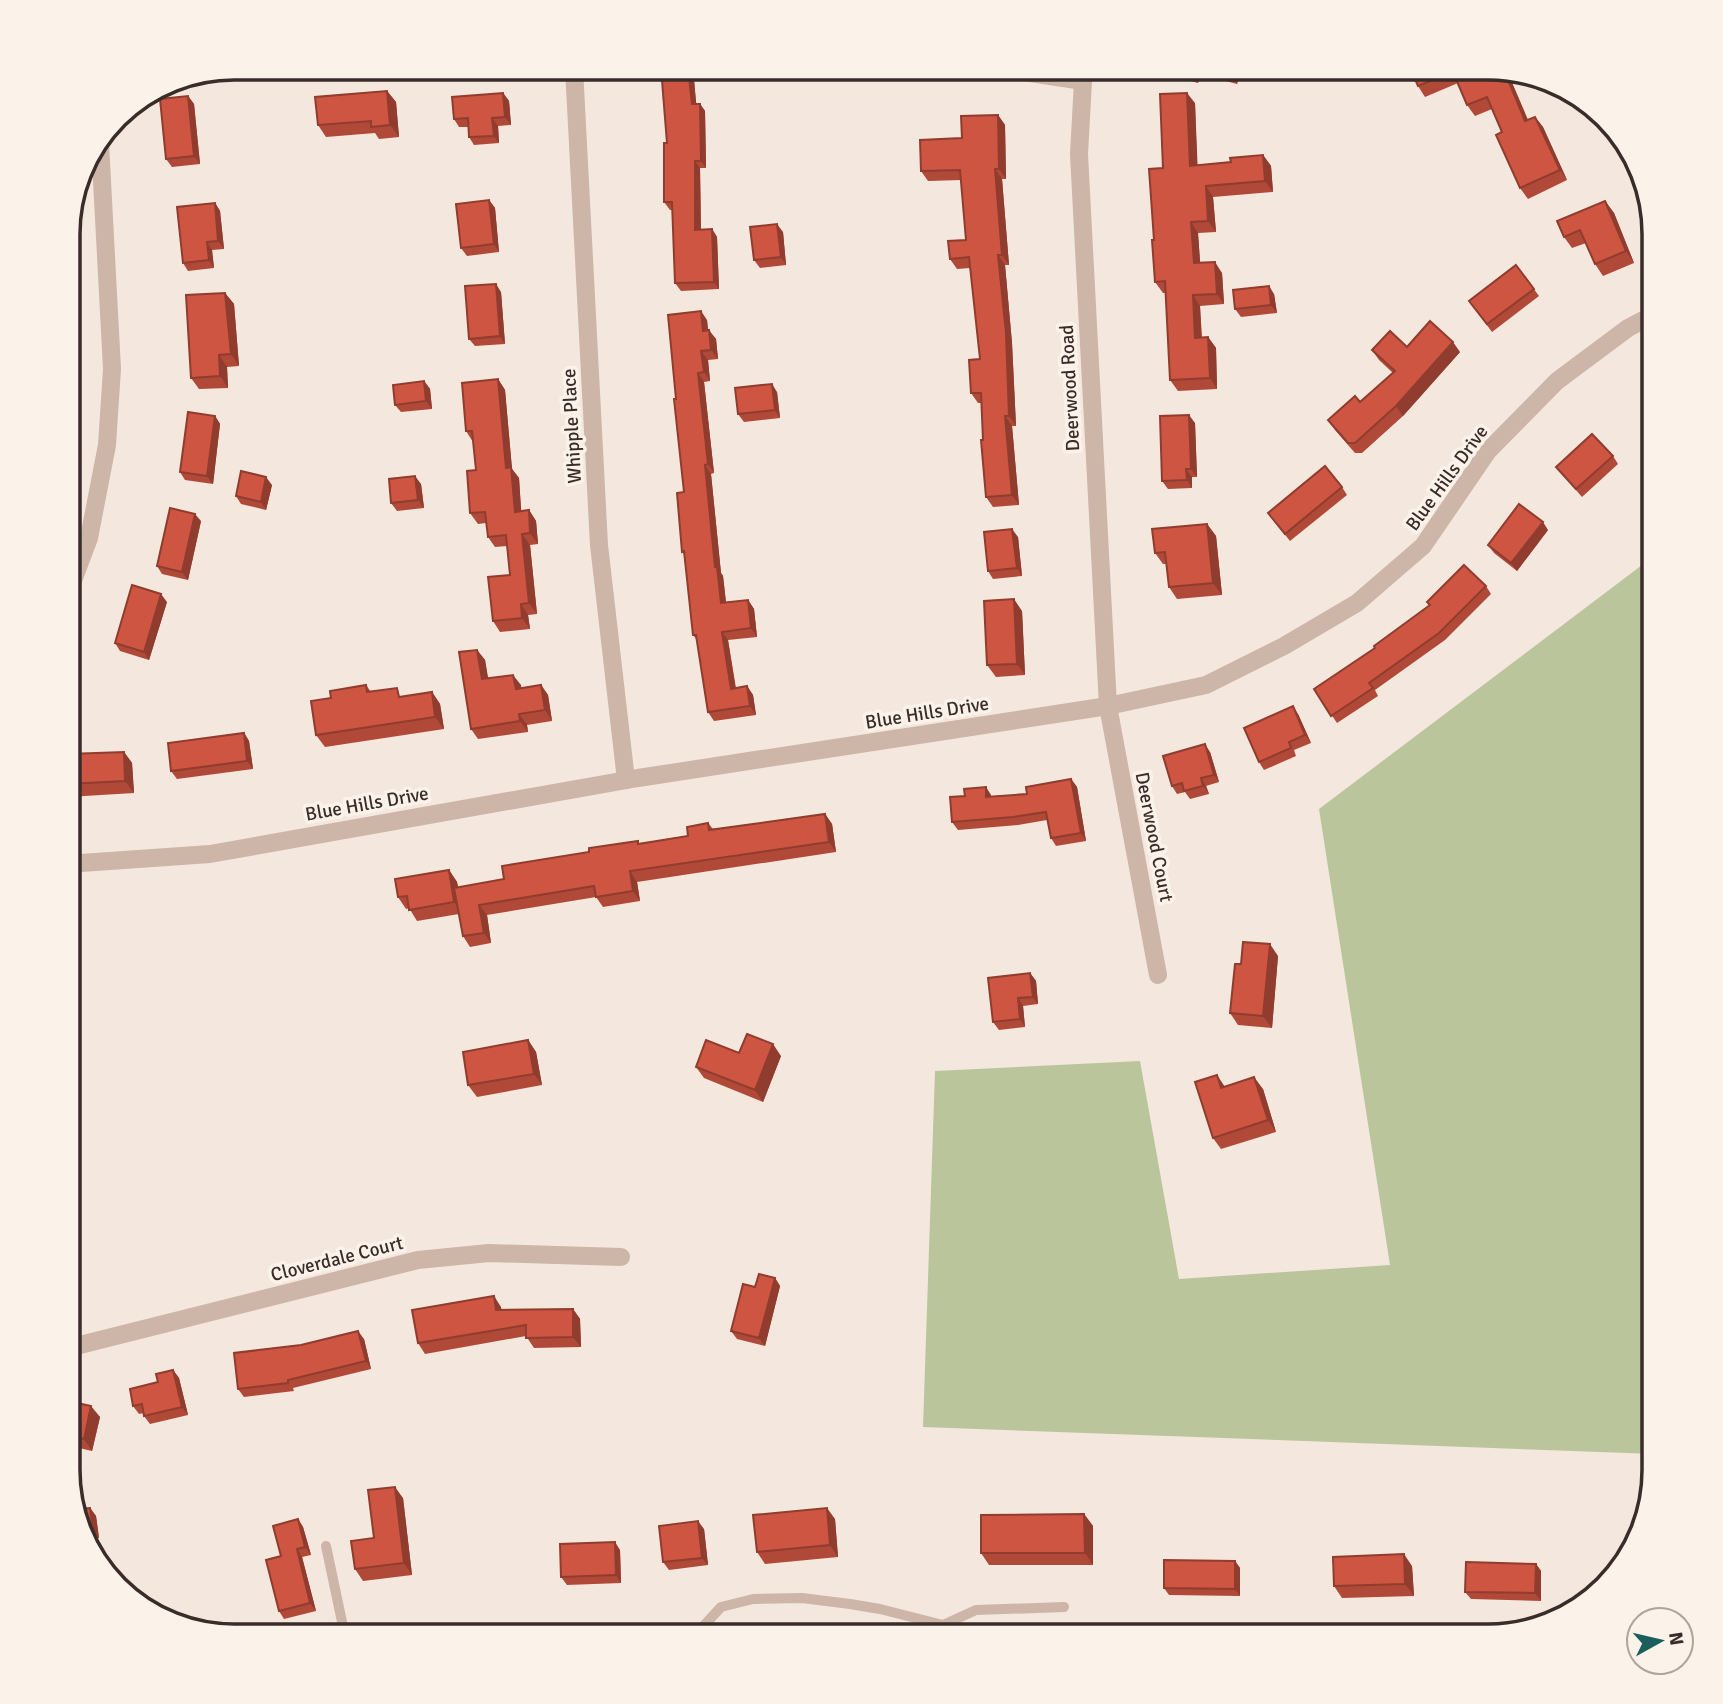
<svg xmlns="http://www.w3.org/2000/svg" width="1723" height="1704" viewBox="0 0 1723 1704" font-family="Signika,sans-serif">
  <style>
    .green { fill: #bbc59c }
    .lines { fill: none; stroke-linecap: round; stroke-linejoin: round }
    .service { stroke: #cdb5a8; stroke-width: 10 }
    .minor { stroke: #cdb5a8; stroke-width: 18 }
    .wall { fill: #b14939 }
    .shaded-wall { fill: #903c2e }
    .building { fill: #ce5542; stroke: #903c2e; stroke-width: 2 }
    .labels { text-anchor: middle; dominant-baseline: central; stroke-width: 7; stroke-linejoin: round; paint-order: stroke }
    .street-label { font-size: 19px; fill: #3a2c29; stroke: #fbf2ea }
    .rim { fill: none; stroke: #3a2c29; stroke-width: 3.5 }
  </style>
  <rect width="100%" height="100%" fill="#f4e7dd"/>
  <!-- green -->
  <path class="green" d="M1650 559 1655 583V1454L923 1427 935 1071 1140 1061 1179 1279 1390 1265 1319 809Z"/>
  <g class="lines">
    <!-- service -->
    <g class="service">
      <path d="M326 1546 345 1636"/>
      <path d="M698 1636 699 1631 721 1607 753 1599 802 1598 850 1604 880 1609 943 1625"/>
      <path d="M941 1636 943 1625 976 1610 1064 1607"/>
    </g>
    <!-- minor -->
    <g class="minor">
      <path d="M574 68 599 545 626 780"/>
      <path d="M997 68 1083 81"/>
      <path d="M1087 68 1083 81 1079 154 1108 706 1158 975"/>
      <path d="M69 591 89 538 107 445 112 369 100 143"/>
      <path d="M68 862 81 863 210 854 638 778 1108 706 1206 685 1284 646 1357 603 1423 546 1488 451 1557 381 1628 328 1655 314"/>
      <path d="M68 1348 418 1260 489 1253 621 1257"/>
    </g>
  </g>
  <!-- wall -->
  <g class="wall">
    <path d="M661 68H693L696 104H700L705 111 706 168H700L701 229H712L717 237 719 289 681 291 675 283 673 210H670L664 202 667 143Z"/>
    <path d="M1164 68 1241 69 1237 84 1200 74 1198 83 1169 75Z"/>
    <path d="M1414 69H1499L1507 71 1528 120 1535 117 1543 127 1567 180 1528 199 1520 188 1502 132 1492 109 1475 116 1467 105 1458 83 1425 97 1418 86Z"/>
    <path d="M387 91 396 102 399 137 379 139 375 133 326 137 318 125Z"/>
    <path d="M503 93 509 101 511 125 498 126 499 143 474 145 469 137 468 127H459L454 119Z"/>
    <path d="M188 96 194 104 200 164 172 167 166 159Z"/>
    <path d="M1195 103 1197 165 1231 162 1263 155 1271 166 1273 192 1213 197 1216 232 1198 233 1200 263 1222 273 1224 304 1200 306 1202 338 1208 337 1216 348 1217 389 1178 391 1170 380 1166 293H1163L1155 282 1154 240 1163 168Z"/>
    <path d="M998 115 1005 125 1006 179H1002L1009 265H1005L1012 343 1016 426H1012L1019 505 993 507 986 497 981 403H978L971 393 980 359 970 268 957 269 950 259 966 240 961 180 928 181 921 171 962 138Z"/>
    <path d="M489 200 495 208 499 252 467 256 461 248Z"/>
    <path d="M1605 201 1614 213 1634 263 1603 276 1595 264 1586 243 1572 248 1564 237Z"/>
    <path d="M215 203 220 211 224 249 212 250 214 268 188 271 183 263Z"/>
    <path d="M783 232 786 265 760 268 754 260Z"/>
    <path d="M1516 265 1539 296 1492 332 1469 301Z"/>
    <path d="M501 292 505 344 475 346 469 339Z"/>
    <path d="M225 293 234 304 239 366 227 367 228 388 199 389 191 378Z"/>
    <path d="M1274 294 1277 313 1241 317 1235 309Z"/>
    <path d="M707 320 708 331 716 339 718 359 708 360 710 381 704 382 714 473 711 474 721 573 723 576 726 602 748 600 754 609 757 637 728 640 736 688 747 686 753 695 756 715 714 721 708 712 697 640 693 635 684 554 682 552 684 492 676 399Z"/>
    <path d="M1407 347 1460 352 1403 416 1362 453H1355L1335 430 1328 420 1360 402 1393 373 1379 360 1372 350Z"/>
    <path d="M498 379 505 390 512 469 519 478 521 511 529 510 536 521 538 544 530 545 537 614 528 615 530 629 500 632 493 621 510 575 507 546 495 547 488 537 486 523 478 524 470 513 476 470 473 442 466 431Z"/>
    <path d="M424 381 430 389 432 409 401 412 395 405Z"/>
    <path d="M777 392 780 418 744 422 738 414Z"/>
    <path d="M215 416 220 424 213 484 185 480 180 472Z"/>
    <path d="M1195 423 1197 477H1192V488L1168 489 1162 481Z"/>
    <path d="M1613 456 1618 464 1582 497 1562 474 1556 467Z"/>
    <path d="M421 484 424 508 397 511 391 503Z"/>
    <path d="M272 485 266 510 241 504 236 496Z"/>
    <path d="M1342 487 1347 495 1290 541 1268 513Z"/>
    <path d="M201 521 188 580 162 574 157 566Z"/>
    <path d="M1207 524 1216 536 1222 595 1177 599 1169 587 1167 564H1163L1155 553Z"/>
    <path d="M1548 530 1517 571 1494 553 1488 545Z"/>
    <path d="M1018 537 1022 576 993 579 988 571Z"/>
    <path d="M1486 586 1491 594 1445 640 1375 690 1378 696 1337 723 1314 689 1375 648 1430 606 1427 602Z"/>
    <path d="M167 602 149 660 120 651 115 643Z"/>
    <path d="M1022 611 1025 675 996 677 987 665Z"/>
    <path d="M477 650 485 660 488 678 521 685V688L541 685 548 695 552 721 527 725 528 732 478 739 471 729Z"/>
    <path d="M366 685 371 692 404 697 432 692 440 704 444 729 325 747 316 735 331 698Z"/>
    <path d="M1298 714 1311 743 1294 750 1296 756 1264 770 1259 762Z"/>
    <path d="M244 733 249 741 253 769 177 779 171 771Z"/>
    <path d="M124 752 132 763 134 793 68 797V754Z"/>
    <path d="M1210 752 1219 782 1206 786 1209 794 1190 799 1185 792 1177 794 1172 786Z"/>
    <path d="M1071 779 1077 787 1086 841 1056 846 1051 838 1047 820 1018 825 958 830 952 822 965 796 986 787 991 797 1027 794Z"/>
    <path d="M825 814 832 824 836 852 637 882 640 901 603 907 596 897 487 915 491 943 470 947 463 936 459 914 417 921 409 908 406 909 398 897 449 870 457 882 458 887 504 879 589 852 638 841 639 844 688 836 708 823 713 829Z"/>
    <path d="M1278 956 1272 1028 1238 1025 1230 1013 1241 964Z"/>
    <path d="M1030 973 1036 981 1038 1004 1023 1006 1025 1027 999 1030 993 1022Z"/>
    <path d="M528 1040 536 1052 542 1085 477 1097 468 1085Z"/>
    <path d="M739 1053 781 1056 763 1102 704 1078 696 1067Z"/>
    <path d="M1225 1087 1263 1089 1276 1132 1221 1149 1213 1138Z"/>
    <path d="M775 1278 780 1286 765 1346 737 1339 731 1331 755 1287Z"/>
    <path d="M501 1307V1309H573L580 1319 581 1347 534 1348 526 1336 425 1354 418 1343Z"/>
    <path d="M364 1339 371 1369 293 1388 294 1391 244 1397 238 1389Z"/>
    <path d="M173 1370 179 1378 188 1415 150 1424 144 1416V1413L139 1414 133 1406 158 1382Z"/>
    <path d="M68 1401 100 1417 92 1451 79 1448 75 1470 68 1469Z"/>
    <path d="M403 1498 412 1575 363 1581 355 1569 374 1538Z"/>
    <path d="M90 1508 96 1516 99 1538 85 1540 81 1533 76 1509Z"/>
    <path d="M1084 1514 1093 1526V1565H989L981 1553Z"/>
    <path d="M298 1519 303 1527 311 1555 302 1557 316 1611 284 1619 279 1611 281 1556Z"/>
    <path d="M835 1519 838 1557 765 1564 757 1552Z"/>
    <path d="M704 1529 708 1565 669 1570 663 1562Z"/>
    <path d="M620 1550 621 1583 567 1585 561 1577Z"/>
    <path d="M1235 1561 1240 1568V1596L1169 1595 1164 1588Z"/>
    <path d="M1536 1564 1541 1571V1601L1471 1599 1465 1592Z"/>
    <path d="M1412 1566 1414 1596 1342 1598 1334 1586Z"/>
  </g>
  <!-- shaded-wall -->
  <g class="shaded-wall">
    <path d="M688 68H693L697 112 692 104Z"/>
    <path d="M1190 69H1196L1200 74 1198 83 1190 71Z"/>
    <path d="M1230 69H1241L1237 84 1229 72Z"/>
    <path d="M1504 70 1507 71 1533 132 1525 121Z"/>
    <path d="M387 91 396 102 399 137 390 125Z"/>
    <path d="M503 93 509 101 511 125 505 117Z"/>
    <path d="M1187 93 1195 103 1198 176 1190 166Z"/>
    <path d="M188 96 194 104 200 164 194 156Z"/>
    <path d="M700 104 705 111 706 168 701 161Z"/>
    <path d="M998 115 1005 125 1006 179 999 169Z"/>
    <path d="M1535 117 1543 127 1567 180 1560 170Z"/>
    <path d="M492 118 498 126 499 143 494 136Z"/>
    <path d="M1263 155 1271 166 1273 192 1265 181Z"/>
    <path d="M695 161 700 168 701 237 695 230Z"/>
    <path d="M995 169 1002 179 1009 265 1002 255Z"/>
    <path d="M1206 186 1213 197 1216 232 1208 221Z"/>
    <path d="M489 200 495 208 499 252 494 244Z"/>
    <path d="M1605 201 1614 213 1634 263 1626 251Z"/>
    <path d="M215 203 220 211 224 249 218 241Z"/>
    <path d="M1191 222 1198 233 1201 274 1194 263Z"/>
    <path d="M777 224 783 232 786 265 781 257Z"/>
    <path d="M712 229 717 237 719 289 714 282Z"/>
    <path d="M207 242 212 250 214 268 209 260Z"/>
    <path d="M998 255 1005 265 1012 343 1016 426 1009 416Z"/>
    <path d="M1215 262 1222 273 1224 304 1217 294Z"/>
    <path d="M496 284 501 292 505 344 500 336Z"/>
    <path d="M1269 286 1274 294 1277 313 1271 305Z"/>
    <path d="M225 293 234 304 239 366 231 354Z"/>
    <path d="M1193 295 1200 306 1202 349 1195 338Z"/>
    <path d="M701 311 707 320 709 340 703 331Z"/>
    <path d="M709 330 716 339 718 359 711 350Z"/>
    <path d="M1208 337 1216 348 1217 389 1210 378Z"/>
    <path d="M1453 342 1460 352 1403 416 1396 406Z"/>
    <path d="M701 351 708 360 710 381 704 372Z"/>
    <path d="M219 355 227 367 228 388 220 376Z"/>
    <path d="M698 373 704 382 714 473 708 464Z"/>
    <path d="M498 379 505 390 512 469 519 478 522 522 515 512 506 468Z"/>
    <path d="M424 381 430 389 432 409 426 401Z"/>
    <path d="M772 384 777 392 780 418 775 410Z"/>
    <path d="M1189 415 1195 423 1197 477 1191 469Z"/>
    <path d="M215 416 220 424 213 484 207 476Z"/>
    <path d="M1005 416 1012 426 1019 505 1012 495Z"/>
    <path d="M705 465 711 474 721 573 723 576 727 612 721 603 715 567Z"/>
    <path d="M1186 469 1192 477V488L1187 480Z"/>
    <path d="M415 476 421 484 424 508 418 500Z"/>
    <path d="M266 477 272 485 266 510 261 502Z"/>
    <path d="M529 510 536 521 538 544 530 533Z"/>
    <path d="M195 514 201 521 188 580 182 572Z"/>
    <path d="M1543 522 1548 530 1517 571 1511 563Z"/>
    <path d="M1207 524 1216 536 1222 595 1213 583Z"/>
    <path d="M1012 529 1018 537 1022 576 1017 568Z"/>
    <path d="M522 534 530 545 537 614 529 603Z"/>
    <path d="M161 594 167 602 149 660 144 652Z"/>
    <path d="M1014 599 1022 611 1025 675 1017 664Z"/>
    <path d="M748 600 754 609 757 637 751 628Z"/>
    <path d="M521 604 528 615 530 629 522 618Z"/>
    <path d="M722 632 728 640 737 698 731 689Z"/>
    <path d="M477 650 485 660 490 690 482 679Z"/>
    <path d="M513 675 521 685 523 699 516 689Z"/>
    <path d="M541 685 548 695 552 721 545 710Z"/>
    <path d="M747 686 753 695 756 715 750 706Z"/>
    <path d="M432 692 440 704 444 729 435 717Z"/>
    <path d="M1293 706 1298 714 1311 743 1305 735Z"/>
    <path d="M519 714 527 725 528 732 520 721Z"/>
    <path d="M244 733 249 741 253 769 247 761Z"/>
    <path d="M1205 744 1210 752 1219 782 1214 775Z"/>
    <path d="M124 752 132 763 134 793 125 781Z"/>
    <path d="M1201 778 1206 786 1209 794 1203 786Z"/>
    <path d="M1071 779 1077 787 1086 841 1081 833Z"/>
    <path d="M986 787 991 795 992 805 986 797Z"/>
    <path d="M825 814 832 824 836 852 829 842Z"/>
    <path d="M449 870 457 882 463 914 454 902Z"/>
    <path d="M630 871 637 882 640 901 633 891Z"/>
    <path d="M479 905 487 915 491 943 484 933Z"/>
    <path d="M1270 944 1278 956 1272 1028 1263 1016Z"/>
    <path d="M1030 973 1036 981 1038 1004 1033 997Z"/>
    <path d="M1018 998 1023 1006 1025 1027 1020 1019Z"/>
    <path d="M528 1040 536 1052 542 1085 534 1074Z"/>
    <path d="M773 1044 781 1056 763 1102 755 1090Z"/>
    <path d="M1217 1075 1225 1087 1221 1088Z"/>
    <path d="M1254 1077 1263 1089 1276 1132 1268 1120Z"/>
    <path d="M775 1278 780 1286 765 1346 759 1338Z"/>
    <path d="M494 1296 501 1307 503 1320 496 1310Z"/>
    <path d="M573 1309 580 1319 581 1347 573 1337Z"/>
    <path d="M358 1331 364 1339 371 1369 366 1361Z"/>
    <path d="M173 1370 179 1378 188 1415 182 1407Z"/>
    <path d="M91 1406 100 1417 92 1451 84 1439Z"/>
    <path d="M71 1436 79 1448 75 1470 68 1461V1450Z"/>
    <path d="M395 1487 403 1498 412 1575 404 1563Z"/>
    <path d="M90 1508 96 1516 99 1538 93 1530Z"/>
    <path d="M827 1508 835 1519 838 1557 830 1545Z"/>
    <path d="M1084 1514 1093 1526V1565L1085 1553Z"/>
    <path d="M298 1519 303 1527 311 1555 305 1547Z"/>
    <path d="M698 1521 704 1529 708 1565 702 1558Z"/>
    <path d="M615 1542 620 1550 621 1583 616 1575Z"/>
    <path d="M297 1549 302 1557 316 1611 310 1603Z"/>
    <path d="M1404 1554 1412 1566 1414 1596 1405 1584Z"/>
    <path d="M1235 1561 1240 1568V1596L1235 1589Z"/>
    <path d="M1536 1564 1541 1571V1601L1535 1593Z"/>
  </g>
  <!-- building -->
  <g class="building">
    <path d="M661 68H688L692 104H700L701 161H695V230L712 229 714 282 675 283 672 202H664V143H667Z"/>
    <path d="M1215 69H1230L1229 72Z"/>
    <path d="M1414 69H1499L1504 70 1525 121 1535 117 1560 170 1520 188 1496 135 1502 132 1487 97 1467 105 1453 72 1418 86 1411 70Z"/>
    <path d="M387 91 390 125 371 127V121L318 125 315 97Z"/>
    <path d="M503 93 505 117 492 118 494 136 469 137 468 118 454 119 452 97Z"/>
    <path d="M1187 93 1190 166 1231 162 1230 158 1263 155 1265 181 1206 186 1208 221 1191 222 1194 263 1215 262 1217 294 1193 295 1195 338 1208 337 1210 378 1170 380 1165 281 1155 282 1152 240H1154L1149 169 1163 168 1160 94Z"/>
    <path d="M188 96 194 156 166 159 160 99Z"/>
    <path d="M998 115 999 169H995L1002 255H998L1006 333 1009 416H1005L1012 495 986 497 981 440H983L981 393H971L969 360 980 359 969 257 950 259 948 241 966 240 960 170 921 171 920 140 962 138 961 116Z"/>
    <path d="M489 200 494 244 461 248 456 204Z"/>
    <path d="M1605 201 1626 251 1595 264 1580 230 1564 237 1557 221Z"/>
    <path d="M215 203 218 241 207 242 209 260 183 263 177 207Z"/>
    <path d="M777 224 781 257 754 260 750 227Z"/>
    <path d="M1516 265 1534 289 1487 324 1469 301Z"/>
    <path d="M496 284 500 336 469 339 465 286Z"/>
    <path d="M1269 286 1271 305 1235 309 1233 290Z"/>
    <path d="M225 293 231 354 219 355 220 376 191 378 186 295Z"/>
    <path d="M701 311 703 331 709 330 711 350 701 351 704 372 698 373 708 464 705 465 715 567H717L721 603 748 600 751 628 722 632 731 689 747 686 750 706 708 712 696 635H693L684 551 682 552 677 493 684 492 674 399H676L668 315Z"/>
    <path d="M1430 321 1453 342 1396 406 1355 443H1348L1328 420 1355 396 1360 402 1395 371 1372 350 1390 331 1407 347Z"/>
    <path d="M498 379 506 468 511 467 515 512 529 510 530 533 522 534 529 603 521 604 522 618 493 621 488 577 510 575 506 535 488 537 485 512 470 513 467 471 476 470 472 431H466L462 383Z"/>
    <path d="M424 381 426 401 395 405 393 385Z"/>
    <path d="M772 384 775 410 738 414 735 388Z"/>
    <path d="M188 412 215 416 207 476 180 472Z"/>
    <path d="M1189 415 1191 469H1186L1187 480 1162 481 1160 416Z"/>
    <path d="M1592 434 1613 456 1576 489 1556 467Z"/>
    <path d="M1325 466 1342 487 1285 534 1268 513Z"/>
    <path d="M241 471 266 477 261 502 236 496Z"/>
    <path d="M415 476 418 500 391 503 389 479Z"/>
    <path d="M1519 504 1543 522 1511 563 1488 545Z"/>
    <path d="M170 508 195 514 182 572 157 566Z"/>
    <path d="M1207 524 1213 583 1169 587 1165 552 1155 553 1152 529Z"/>
    <path d="M1012 529 1017 568 988 571 984 532Z"/>
    <path d="M1464 565 1486 586 1439 633 1369 683 1373 688 1331 716 1314 689 1375 648 1374 646 1430 605 1427 602Z"/>
    <path d="M132 585 161 594 144 652 115 643Z"/>
    <path d="M1014 599 1017 664 987 665 984 601Z"/>
    <path d="M477 650 482 679 513 675 516 689 541 685 545 710 519 714 520 721 471 729 459 652Z"/>
    <path d="M366 685 367 692 397 688 399 697 432 692 435 717 316 735 311 701 331 698 330 691Z"/>
    <path d="M1293 706 1305 735 1289 742 1291 748 1259 762 1244 728Z"/>
    <path d="M244 733 247 761 171 771 168 743Z"/>
    <path d="M1205 744 1214 775 1201 778 1203 786 1184 791 1182 783 1172 786 1163 756Z"/>
    <path d="M124 752 125 781 68 784V754Z"/>
    <path d="M1071 779 1081 833 1051 838 1046 812 1013 817 952 822 950 797 965 796 964 789 986 787V797L1027 794 1026 787Z"/>
    <path d="M825 814 829 842 630 871 633 891 596 897 594 886 479 905 484 933 463 936 454 888 504 879 502 866 589 852V848L638 841V844L688 836 687 827 708 823 709 830Z"/>
    <path d="M449 870 454 902 409 910 407 896 398 897 395 879Z"/>
    <path d="M1243 942 1270 944 1263 1016 1230 1013 1235 964H1241Z"/>
    <path d="M1030 973 1033 997 1018 998 1020 1019 993 1022 988 978Z"/>
    <path d="M747 1034 773 1044 755 1090 696 1067 706 1040 739 1053Z"/>
    <path d="M528 1040 534 1074 468 1085 463 1052Z"/>
    <path d="M1217 1075 1221 1088 1254 1077 1268 1120 1213 1138 1195 1082Z"/>
    <path d="M759 1274 775 1278 759 1338 731 1331 743 1284 755 1287Z"/>
    <path d="M494 1296 496 1310 573 1309V1337L526 1338V1325L418 1343 412 1310Z"/>
    <path d="M358 1331 366 1361 288 1380V1383L238 1389 234 1353 301 1345Z"/>
    <path d="M173 1370 182 1407 144 1416 142 1404 133 1406 130 1389 158 1382 156 1374Z"/>
    <path d="M68 1401 91 1406 84 1439 71 1436 68 1450Z"/>
    <path d="M395 1487 404 1563 355 1569 351 1541 374 1538 368 1490Z"/>
    <path d="M90 1508 93 1530 81 1532 76 1509Z"/>
    <path d="M827 1508 830 1545 757 1552 753 1515Z"/>
    <path d="M1084 1514 1085 1553H981V1515Z"/>
    <path d="M298 1519 305 1547 297 1549 310 1603 279 1611 266 1560 281 1556 273 1526Z"/>
    <path d="M698 1521 702 1558 663 1562 659 1526Z"/>
    <path d="M615 1542 616 1575 561 1577 560 1544Z"/>
    <path d="M1404 1554 1405 1584 1334 1586 1333 1557Z"/>
    <path d="M1164 1560 1235 1561V1589L1164 1588Z"/>
    <path d="M1466 1562 1536 1564 1535 1593 1465 1592Z"/>
  </g>
  <g class="labels">
    <!-- street labels -->
    <g class="street-label">
      <text transform="translate(1070 388) rotate(-93)">Deerwood Road</text>
      <text transform="translate(572 426) rotate(-93)">Whipple Place</text>
      <text transform="translate(1447 478) rotate(-54)">Blue Hills Drive</text>
      <text transform="translate(927 713) rotate(-9)">Blue Hills Drive</text>
      <text transform="translate(367 804) rotate(-10)">Blue Hills Drive</text>
      <text transform="translate(1154 837) rotate(79)">Deerwood Court</text>
      <text transform="translate(337 1259) rotate(-14)">Cloverdale Court</text>
    </g>
  </g>
  <!-- crop -->
  <path d="M0 0H1723V1704H0ZM234 80H1488A154 154 0 0 1 1642 234V1470A154 154 0 0 1 1488 1624H234A154 154 0 0 1 80 1470V234A154 154 0 0 1 234 80Z" fill="#fbf2ea" fill-rule="evenodd"/>
  <path class="rim" d="M234 80H1488A154 154 0 0 1 1642 234V1470A154 154 0 0 1 1488 1624H234A154 154 0 0 1 80 1470V234A154 154 0 0 1 234 80Z"/>
  <!-- north arrow -->
  <g transform="translate(1660 1641) rotate(82)"><circle r="33" fill="#fbf2ea" stroke="#aea39d" stroke-width="2"/>
  <path d="M0-5L12 26L0 18L-12 26Z" fill="#1b5e5c"/>
  <text y="-10" font-size="19" font-weight="bold" text-anchor="middle" fill="#3a2c29">N</text>
  </g>
</svg>
